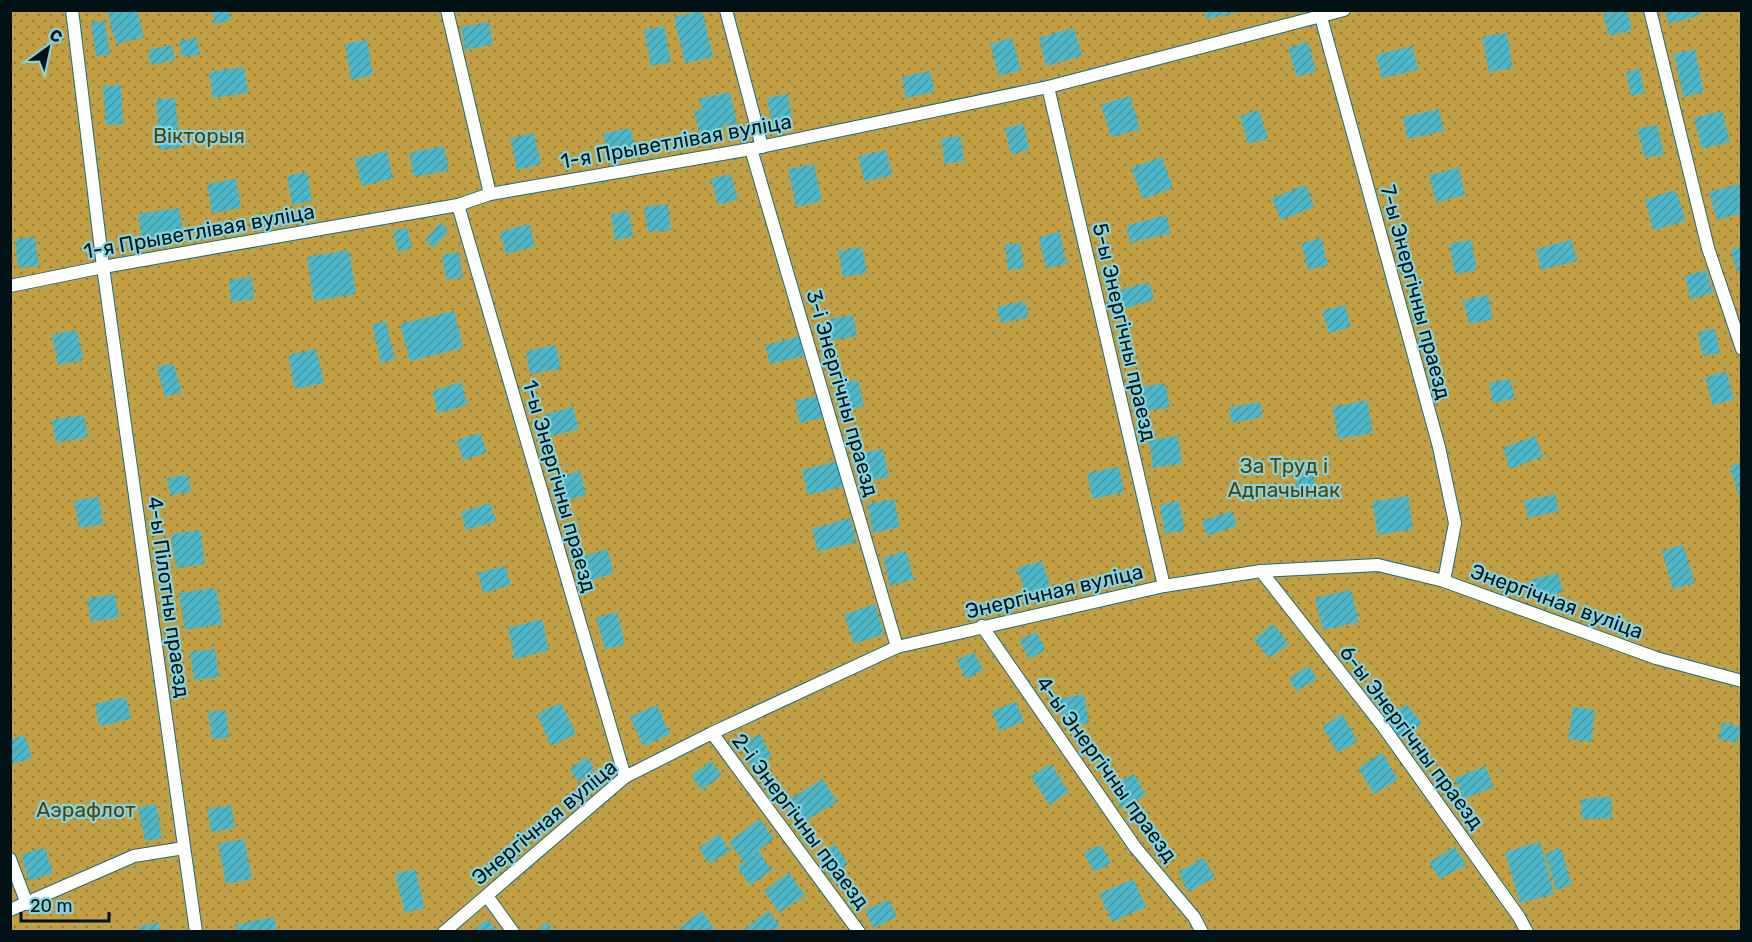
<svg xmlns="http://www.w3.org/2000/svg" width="1752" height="942" viewBox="0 0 1752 942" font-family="Rubik,sans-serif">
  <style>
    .grass { fill: url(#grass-dots) }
    .building { fill: url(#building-hatch) }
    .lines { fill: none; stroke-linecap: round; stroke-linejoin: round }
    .service-casing { stroke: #1a6e7a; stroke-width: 14 }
    .service { stroke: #fff; stroke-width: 12 }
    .labels { text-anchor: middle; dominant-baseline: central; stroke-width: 4.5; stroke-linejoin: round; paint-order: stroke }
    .park-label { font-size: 21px; fill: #544002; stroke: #86d3df }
    .street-label { font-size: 21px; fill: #001216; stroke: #86d3df }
  </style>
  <defs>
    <pattern id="grass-dots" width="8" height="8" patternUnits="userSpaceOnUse" patternTransform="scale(1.5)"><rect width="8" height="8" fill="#c19f44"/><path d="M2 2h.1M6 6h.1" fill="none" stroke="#9a8038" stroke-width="1.8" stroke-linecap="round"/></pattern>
    <pattern id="building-hatch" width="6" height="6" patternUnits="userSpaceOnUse" patternTransform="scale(1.5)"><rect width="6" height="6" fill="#4fb7c7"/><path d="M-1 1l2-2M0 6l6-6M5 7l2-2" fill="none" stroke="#439caa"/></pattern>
  </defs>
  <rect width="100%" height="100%" fill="#86d3df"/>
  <!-- grass -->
  <path class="grass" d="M10 11H1741V931H11Z"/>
  <!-- building -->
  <g class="building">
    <path d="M107 10H137L144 37 116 44Z"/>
    <path d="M212 10H228L231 20 215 24Z"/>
    <path d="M1205 10H1235L1236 13 1207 19Z"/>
    <path d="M1619 10H1627L1632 30 1609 36 1603 14Z"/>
    <path d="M1665 10H1699L1701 15 1669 24Z"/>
    <path d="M702 11 713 57 685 63 674 17Z"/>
    <path d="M105 21 110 54 96 56 91 23Z"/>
    <path d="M489 22 493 44 465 50 461 27Z"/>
    <path d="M664 26 671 62 651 66 644 30Z"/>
    <path d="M1074 28 1082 56 1046 66 1039 38Z"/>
    <path d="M1507 33 1513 68 1489 72 1482 37Z"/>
    <path d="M197 38 200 54 182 57 179 41Z"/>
    <path d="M1012 38 1021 70 999 76 990 44Z"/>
    <path d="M367 40 373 75 351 80 345 44Z"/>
    <path d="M1308 42 1316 71 1297 77 1288 48Z"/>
    <path d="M172 45 175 60 151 65 148 50Z"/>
    <path d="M1412 46 1418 70 1382 78 1376 55Z"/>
    <path d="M1695 49 1704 92 1683 97 1674 54Z"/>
    <path d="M244 67 248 93 213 98 209 72Z"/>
    <path d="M1639 69 1645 93 1631 96 1626 72Z"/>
    <path d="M930 71 934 92 906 98 902 77Z"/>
    <path d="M121 85 123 124 106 125 103 86Z"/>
    <path d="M730 92 737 123 721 127 724 137 701 142 694 111 702 109 699 99Z"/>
    <path d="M788 94 792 119 772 123 767 98Z"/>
    <path d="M1130 96 1140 129 1111 137 1101 105Z"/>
    <path d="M175 98 180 148 160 150 156 100Z"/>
    <path d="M1439 109 1444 131 1407 139 1403 117Z"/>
    <path d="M1259 110 1268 138 1248 144 1240 116Z"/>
    <path d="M1722 111 1730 142 1702 149 1694 118Z"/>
    <path d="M1024 124 1029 150 1011 154 1005 128Z"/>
    <path d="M1657 125 1664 154 1645 158 1637 129Z"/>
    <path d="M630 128 636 151 608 157 603 134Z"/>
    <path d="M534 133 541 164 517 170 510 138Z"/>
    <path d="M960 136 964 161 945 164 941 139Z"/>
    <path d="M444 146 449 170 414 177 409 153Z"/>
    <path d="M886 150 892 175 865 182 858 157Z"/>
    <path d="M387 151 393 178 362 186 355 159Z"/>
    <path d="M1162 157 1173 188 1143 199 1131 168Z"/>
    <path d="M814 164 822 201 796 207 788 169Z"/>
    <path d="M1459 168 1465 195 1436 202 1429 175Z"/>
    <path d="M307 172 312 201 292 205 287 176Z"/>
    <path d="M731 174 738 199 718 205 711 179Z"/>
    <path d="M236 179 241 208 212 213 207 184Z"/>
    <path d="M1742 183V213L1717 220 1709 192Z"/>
    <path d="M1306 185 1314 207 1281 220 1272 198Z"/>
    <path d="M1676 190 1686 221 1653 230 1645 200Z"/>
    <path d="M668 204 671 230 648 232 644 207Z"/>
    <path d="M179 208 184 235 142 241 138 214Z"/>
    <path d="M629 211 633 237 615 240 611 214Z"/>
    <path d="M1166 215 1171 233 1130 243 1126 226Z"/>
    <path d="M441 222 449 230 434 248 425 240Z"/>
    <path d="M529 224 535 246 506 254 500 232Z"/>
    <path d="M407 228 412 248 398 252 393 231Z"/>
    <path d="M1060 232 1067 264 1046 268 1039 237Z"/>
    <path d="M35 237 39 266 18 268 15 239Z"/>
    <path d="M1321 238 1328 265 1308 270 1301 243Z"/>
    <path d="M1471 240 1477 270 1455 274 1449 244Z"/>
    <path d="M1572 240 1577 261 1541 270 1536 249Z"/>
    <path d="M1020 243 1024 268 1008 270 1005 245Z"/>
    <path d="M1742 246V272L1737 273 1731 249Z"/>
    <path d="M862 247 867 273 843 277 838 251Z"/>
    <path d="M349 250 356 294 314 301 307 257Z"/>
    <path d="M459 252 463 277 446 280 442 255Z"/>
    <path d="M1706 270 1713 293 1690 299 1685 276Z"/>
    <path d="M252 277 254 299 231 302 229 280Z"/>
    <path d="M1149 282 1154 300 1114 311 1109 293Z"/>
    <path d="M1488 295 1493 319 1469 324 1463 301Z"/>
    <path d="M1025 301 1029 317 1001 323 997 307Z"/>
    <path d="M1345 305 1351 327 1329 333 1322 311Z"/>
    <path d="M454 311 463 348 410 361 400 324Z"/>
    <path d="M853 315 857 336 833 340 829 319Z"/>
    <path d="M386 321 395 359 381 363 372 325Z"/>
    <path d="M1715 329 1720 353 1703 356 1698 332Z"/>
    <path d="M77 330 83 360 58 365 52 335Z"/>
    <path d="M802 336 807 355 770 364 765 345Z"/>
    <path d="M556 345 561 369 530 374 526 351Z"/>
    <path d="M316 349 324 383 295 389 288 355Z"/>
    <path d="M173 363 182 392 165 397 157 367Z"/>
    <path d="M1726 371 1734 399 1713 406 1705 378Z"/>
    <path d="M1510 379 1515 398 1493 403 1489 383Z"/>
    <path d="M858 380 864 406 842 411 836 385Z"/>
    <path d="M461 382 468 405 438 413 432 391Z"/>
    <path d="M1165 383 1170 407 1141 412 1136 388Z"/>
    <path d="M818 396 823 418 800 423 795 401Z"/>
    <path d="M1367 400 1373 433 1338 439 1333 407Z"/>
    <path d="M1260 402 1263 417 1232 423 1229 408Z"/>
    <path d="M573 407 579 429 550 436 544 415Z"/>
    <path d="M84 415 88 437 56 443 52 420Z"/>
    <path d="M480 433 487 453 463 460 457 440Z"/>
    <path d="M1178 436 1182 463 1153 468 1149 440Z"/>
    <path d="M1535 436 1543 456 1510 469 1503 448Z"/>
    <path d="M883 449 889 477 864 482 858 454Z"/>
    <path d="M838 461 844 486 808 495 802 470Z"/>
    <path d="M1742 463V502H1741L1730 466Z"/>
    <path d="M1119 467 1124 492 1092 499 1087 473Z"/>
    <path d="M1297 469 1314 470V497H1296Z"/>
    <path d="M580 471 586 495 566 500 559 477Z"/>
    <path d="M188 475 191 492 170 495 167 478Z"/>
    <path d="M1555 494 1559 511 1528 518 1524 501Z"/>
    <path d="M1408 496 1413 529 1378 535 1372 502Z"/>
    <path d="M99 497 103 524 79 528 74 501Z"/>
    <path d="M894 499 900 527 873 533 867 504Z"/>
    <path d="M1179 501 1185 530 1165 534 1160 505Z"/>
    <path d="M490 503 496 521 466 530 461 512Z"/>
    <path d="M1232 511 1237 526 1207 536 1202 521Z"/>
    <path d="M850 518 856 542 818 552 812 529Z"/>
    <path d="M200 530 205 564 176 568 171 534Z"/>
    <path d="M1683 545 1695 583 1673 589 1662 551Z"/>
    <path d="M607 549 614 573 582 583 575 559Z"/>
    <path d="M906 551 914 579 890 586 883 558Z"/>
    <path d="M1042 561 1051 589 1026 597 1017 568Z"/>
    <path d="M505 566 511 585 483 593 478 573Z"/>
    <path d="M1558 573 1563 592 1534 599 1530 580Z"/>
    <path d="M216 588 222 624 185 630 179 593Z"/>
    <path d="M1351 590 1359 622 1323 630 1315 598Z"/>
    <path d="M115 594 119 617 91 622 87 599Z"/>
    <path d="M875 604 884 634 854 644 844 615Z"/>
    <path d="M617 612 625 644 605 649 596 618Z"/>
    <path d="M542 619 549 650 515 659 508 628Z"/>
    <path d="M1273 624 1289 644 1269 658 1254 639Z"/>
    <path d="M1036 632 1046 650 1029 659 1019 640Z"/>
    <path d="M215 649 219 677 194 680 190 652Z"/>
    <path d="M974 652 983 670 966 679 957 660Z"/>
    <path d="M1309 666 1317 679 1296 691 1289 678Z"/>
    <path d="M1084 694 1089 723 1065 727 1059 699Z"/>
    <path d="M126 697 131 719 99 726 95 704Z"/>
    <path d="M1016 702 1024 721 1000 731 992 711Z"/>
    <path d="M561 703 576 734 551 746 537 714Z"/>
    <path d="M1406 704 1422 723 1402 740 1386 720Z"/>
    <path d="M657 705 670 734 643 746 630 717Z"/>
    <path d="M1573 707 1595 710 1591 742 1568 739Z"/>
    <path d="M226 710 229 737 212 739 208 712Z"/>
    <path d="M1342 714 1358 741 1338 753 1322 727Z"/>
    <path d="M1722 722 1741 727 1737 743 1719 739Z"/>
    <path d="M760 734 772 757 751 768 740 745Z"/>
    <path d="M25 735 32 758 10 765V740Z"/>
    <path d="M1382 753 1398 779 1374 794 1358 768Z"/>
    <path d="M587 757 595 770 578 782 570 769Z"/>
    <path d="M711 761 722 775 702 790 691 776Z"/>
    <path d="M1051 764 1069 792 1049 805 1031 776Z"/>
    <path d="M1485 766 1494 787 1464 799 1455 778Z"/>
    <path d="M1134 774 1146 795 1122 809 1110 787Z"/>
    <path d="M823 779 837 802 798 825 785 802Z"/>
    <path d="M1611 797 1612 818 1582 819 1581 799Z"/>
    <path d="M156 804 162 838 145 841 138 808Z"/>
    <path d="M231 805 235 828 211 832 207 809Z"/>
    <path d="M760 819 774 839 758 851 772 870 751 885 737 867 744 862 729 842Z"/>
    <path d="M719 834 730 851 709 864 699 848Z"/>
    <path d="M244 839 252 879 226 884 218 844Z"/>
    <path d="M1540 842 1554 894 1520 903 1505 852Z"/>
    <path d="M835 844 848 864 830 876 817 857Z"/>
    <path d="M1101 845 1111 863 1094 872 1084 853Z"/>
    <path d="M45 847 53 873 29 881 21 855Z"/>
    <path d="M1455 847 1466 865 1440 879 1429 862Z"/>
    <path d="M1561 848 1572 885 1556 890 1545 853Z"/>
    <path d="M1204 858 1215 877 1188 892 1178 872Z"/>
    <path d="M415 869 425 908 405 913 395 874Z"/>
    <path d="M789 873 805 895 779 913 764 891Z"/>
    <path d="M1133 879 1146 907 1112 922 1099 894Z"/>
    <path d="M889 900 897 917 873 928 865 910Z"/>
    <path d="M702 911 715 930 713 932H681L679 928Z"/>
    <path d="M768 911 780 926 772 932H741Z"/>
    <path d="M274 917 277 932H237L235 925Z"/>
    <path d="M488 919 497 932H471Z"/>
    <path d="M159 922 161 932H139L138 927Z"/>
    <path d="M548 922 555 932H534Z"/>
  </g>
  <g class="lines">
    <!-- service casing -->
    <g class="service-casing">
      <g id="service">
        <path d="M72 10 103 267 196 932"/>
        <path d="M447 10 490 194"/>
        <path d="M726 10 762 147"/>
        <path d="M1319 10 1439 447 1455 523 1444 581"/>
        <path d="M1650 10 1708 248 1742 349"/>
        <path d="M1048 87 1164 586"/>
        <path d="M751 149 897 647"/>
        <path d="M458 205 625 777"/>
        <path d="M10 286 103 267 458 205 490 194 751 149 1048 87 1344 10"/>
        <path d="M1261 571 1382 725 1519 917 1527 932"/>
        <path d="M982 626 1135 847 1194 917 1202 932"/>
        <path d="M712 733 859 932"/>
        <path d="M10 859 27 904"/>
        <path d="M487 896 513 932"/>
        <path d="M10 910 134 856 184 848"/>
        <path d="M444 932 625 777 712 733 897 647 1164 586 1261 571 1378 565 1444 581 1656 658 1742 681"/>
      </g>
    </g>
    <!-- service -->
    <use href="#service" class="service"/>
  </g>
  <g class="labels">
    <!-- park labels -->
    <g class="park-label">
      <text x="199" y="135">Вікторыя</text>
      <text x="1284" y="465">За Труд і<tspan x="1284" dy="24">Адпачынак</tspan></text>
      <text x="86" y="809">Аэрафлот</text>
    </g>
    <!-- street labels -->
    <g class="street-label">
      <text transform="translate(676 141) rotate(-10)">1-я Прыветлівая вуліца</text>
      <text transform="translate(199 231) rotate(-10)">1-я Прыветлівая вуліца</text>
      <text transform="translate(1416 292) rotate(75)">7-ы Энергічны праезд</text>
      <text transform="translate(1125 332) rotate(77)">5-ы Энергічны праезд</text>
      <text transform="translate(843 393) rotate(74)">3-і Энергічны праезд</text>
      <text transform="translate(560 486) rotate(74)">1-ы Энергічны праезд</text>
      <text transform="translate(1054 591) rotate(-13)">Энергічная вуліца</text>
      <text transform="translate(169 597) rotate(82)">4-ы Пілотны праезд</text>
      <text transform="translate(1557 601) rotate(20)">Энергічная вуліца</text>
      <text transform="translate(1412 737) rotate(53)">6-ы Энергічны праезд</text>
      <text transform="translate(1107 769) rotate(54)">4-ы Энергічны праезд</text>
      <text transform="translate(801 821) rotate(53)">2-і Энергічны праезд</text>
      <text transform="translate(544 822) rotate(-40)">Энергічная вуліца</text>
    </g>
  </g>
  <!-- border -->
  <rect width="1752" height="942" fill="none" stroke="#001216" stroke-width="24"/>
  <!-- north arrow -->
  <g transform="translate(48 48) rotate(33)" stroke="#86d3df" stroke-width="4.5" paint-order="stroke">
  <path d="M0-4.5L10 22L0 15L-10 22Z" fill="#001216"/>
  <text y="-9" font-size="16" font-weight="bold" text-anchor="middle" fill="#001216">С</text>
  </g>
  <!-- scale -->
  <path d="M21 912v9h88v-9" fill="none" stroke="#001216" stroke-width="3"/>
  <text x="30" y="912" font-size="18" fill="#001216" stroke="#86d3df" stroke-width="4.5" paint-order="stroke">20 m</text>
</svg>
